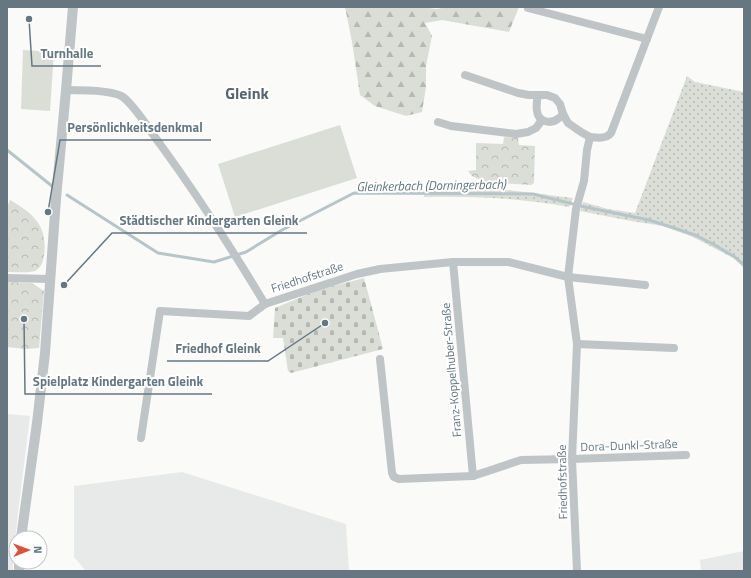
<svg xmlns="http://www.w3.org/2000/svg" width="751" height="578" viewBox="0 0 751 578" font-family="'Titillium Web',sans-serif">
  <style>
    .built { fill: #e8e9e9 }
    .grass { fill: url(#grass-dots) }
    .forest { fill: url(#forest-firs) }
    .cemetery { fill: url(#cemetery-stones) }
    .park { fill: url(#park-crowns) }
    .garden { fill: #daded7 }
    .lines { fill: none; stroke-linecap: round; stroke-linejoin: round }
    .stream { stroke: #b8c5c8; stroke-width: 3 }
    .minor { stroke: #bfc4c7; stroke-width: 8 }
    .tertiary { stroke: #bfc4c7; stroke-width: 10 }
    .labels { text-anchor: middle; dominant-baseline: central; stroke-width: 4; stroke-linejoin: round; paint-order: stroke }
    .street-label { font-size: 12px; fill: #667781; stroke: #fff }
    .water-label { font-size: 13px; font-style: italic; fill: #61767a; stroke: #fff }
    .district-label { font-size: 16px; font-weight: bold; fill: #58656c; stroke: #fff }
    .leader { fill: none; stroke: #667781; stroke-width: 1.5 }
    .callout-dot { fill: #667781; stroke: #fff; stroke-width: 1.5 }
    .callout-label { font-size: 13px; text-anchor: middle; font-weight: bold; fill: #667781; stroke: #fff; stroke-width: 4; stroke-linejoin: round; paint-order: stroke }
  </style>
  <defs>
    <pattern id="grass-dots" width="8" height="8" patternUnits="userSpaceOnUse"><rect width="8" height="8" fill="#daded7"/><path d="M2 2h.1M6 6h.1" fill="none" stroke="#b5b9b4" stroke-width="1.8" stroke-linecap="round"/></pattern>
    <pattern id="forest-firs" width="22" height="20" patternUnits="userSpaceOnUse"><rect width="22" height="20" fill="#daded7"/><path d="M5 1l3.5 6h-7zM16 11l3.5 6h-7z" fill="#b5b9b4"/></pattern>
    <pattern id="cemetery-stones" width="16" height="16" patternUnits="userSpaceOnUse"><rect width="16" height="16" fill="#daded7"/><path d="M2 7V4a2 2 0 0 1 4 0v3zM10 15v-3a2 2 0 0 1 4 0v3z" fill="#b5b9b4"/></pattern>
    <pattern id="park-crowns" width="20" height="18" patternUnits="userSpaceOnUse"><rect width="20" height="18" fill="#daded7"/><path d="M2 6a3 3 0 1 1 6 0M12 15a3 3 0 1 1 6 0" fill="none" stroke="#b5b9b4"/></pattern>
  </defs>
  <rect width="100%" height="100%" fill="#fafaf8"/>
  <!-- built -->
  <g class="built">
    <path d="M7 414 30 416 18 513 13 558V571H7Z"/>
    <path d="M182 472 346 524 349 571H86L74 557V486Z"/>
    <path d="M744 551V571H701L700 560Z"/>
  </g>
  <!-- grass -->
  <g class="grass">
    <path d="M687 76 695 82 744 92V268L733 258 693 237 663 226 631 221 580 211 583 202 608 209 635 213Z"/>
    <path d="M424 187H471L516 191 573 198 569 207C521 198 472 196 424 197Z"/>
  </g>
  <!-- forest -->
  <path class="forest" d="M345 7H420L436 9 449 7H519L509 32 442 20 425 23 432 36 426 66V87L422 112 406 116 375 106 360 95 352 42Z"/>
  <!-- cemetery -->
  <path class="cemetery" d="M364 278 383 349 291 373 288 371 283 338H273L275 308 318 290Z"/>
  <!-- park -->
  <g class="park">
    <path d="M504 137 518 138 519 145 535 146 534 183 531 185 484 182 472 176 468 171 476 170V143L503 144Z"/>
    <path d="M10 200C34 214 48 226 44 256 43 262 41 268 35 271 29 273 14 272 7 272V208Z"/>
    <path d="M7 282 31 283 35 285 44 291 39 348 25 349 7 347Z"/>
  </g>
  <!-- garden -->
  <g class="garden">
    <path d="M23 50 54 52 50 111 21 109Z"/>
    <path d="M340 125 357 178 235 217 218 164Z"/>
  </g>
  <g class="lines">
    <!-- stream -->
    <g class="stream">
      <path d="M7 150 52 186"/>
      <path d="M67 195 158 253 214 262 246 252 282 230 354 193 533 194 585 207 649 220 674 228 695 235 713 244 735 257 744 265"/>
    </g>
    <!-- minor -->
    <g class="minor">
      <path d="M528 8 647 39"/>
      <path d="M465 75 518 93 529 95H547L555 98 560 104 563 114 568 123 581 132 590 137"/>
      <path d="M66 90C78 90 114 90 123 97 136 107 150 131 160 144 198 196 232 249 265 304L357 274 380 269 453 262H508L568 277 645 285"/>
      <path d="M538 95C537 100 536 106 537 111 538 122 551 125 559 118 561 117 562 115 563 114"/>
      <path d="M438 122 451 126 516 134 528 132 536 128 542 120"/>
      <path d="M453 262 473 476"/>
      <path d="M7 278 50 279"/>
      <path d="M577 344 674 348"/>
      <path d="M380 359 392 473 394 477 399 479 473 476 521 460 572 459 686 455"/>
      <path d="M141 438 160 311 249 316 265 304"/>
      <path d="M577 571 572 459 577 344 568 277 576 209 584 181 587 150 590 137C598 138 606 139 611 133L659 7"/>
    </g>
    <!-- tertiary -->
    <g class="tertiary">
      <path d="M21 538 37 423 45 353 56 199 66 90 73 7"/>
      <path d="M19 562V571"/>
    </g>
  </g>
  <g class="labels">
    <!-- street labels -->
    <g class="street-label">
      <text transform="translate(307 277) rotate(-18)">Friedhofstraße</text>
      <text transform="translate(451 370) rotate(-95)">Franz-Koppelhuber-Straße</text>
      <text transform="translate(629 445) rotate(-2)">Dora-Dunkl-Straße</text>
      <text transform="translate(562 482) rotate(-91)">Friedhofstraße</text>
    </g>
    <!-- water labels -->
    <g class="water-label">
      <text transform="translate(431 185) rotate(-1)">Gleinkerbach (Dorningerbach)</text>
    </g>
    <!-- district labels -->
    <g class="district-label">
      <text x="247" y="93">Gleink</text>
    </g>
  </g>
  <!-- callouts -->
  <path class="leader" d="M29 19L32 66H101M48 212L60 140H211M64 285L112 233H307M325 323L268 361H167M24 319L25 394H212"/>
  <g class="callout-dot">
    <circle cx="29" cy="19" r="4"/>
    <circle cx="48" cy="212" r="4"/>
    <circle cx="64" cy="285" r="4"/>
    <circle cx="325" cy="323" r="4"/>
    <circle cx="24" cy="319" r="4"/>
  </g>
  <g class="callout-label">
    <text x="67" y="58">Turnhalle</text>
    <text x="135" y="132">Persönlichkeitsdenkmal</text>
    <text x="209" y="225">Städtischer Kindergarten Gleink</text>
    <text x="218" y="353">Friedhof Gleink</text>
    <text x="118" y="386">Spielplatz Kindergarten Gleink</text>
  </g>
  <!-- border -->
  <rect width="751" height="578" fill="none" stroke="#667781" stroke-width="16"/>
  <!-- north arrow -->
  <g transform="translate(28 550) rotate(89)"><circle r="19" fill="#ffffff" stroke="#c2c9cd"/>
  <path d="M0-3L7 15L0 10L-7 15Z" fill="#d7543b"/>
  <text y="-6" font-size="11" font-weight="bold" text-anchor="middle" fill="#667781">N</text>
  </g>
</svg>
